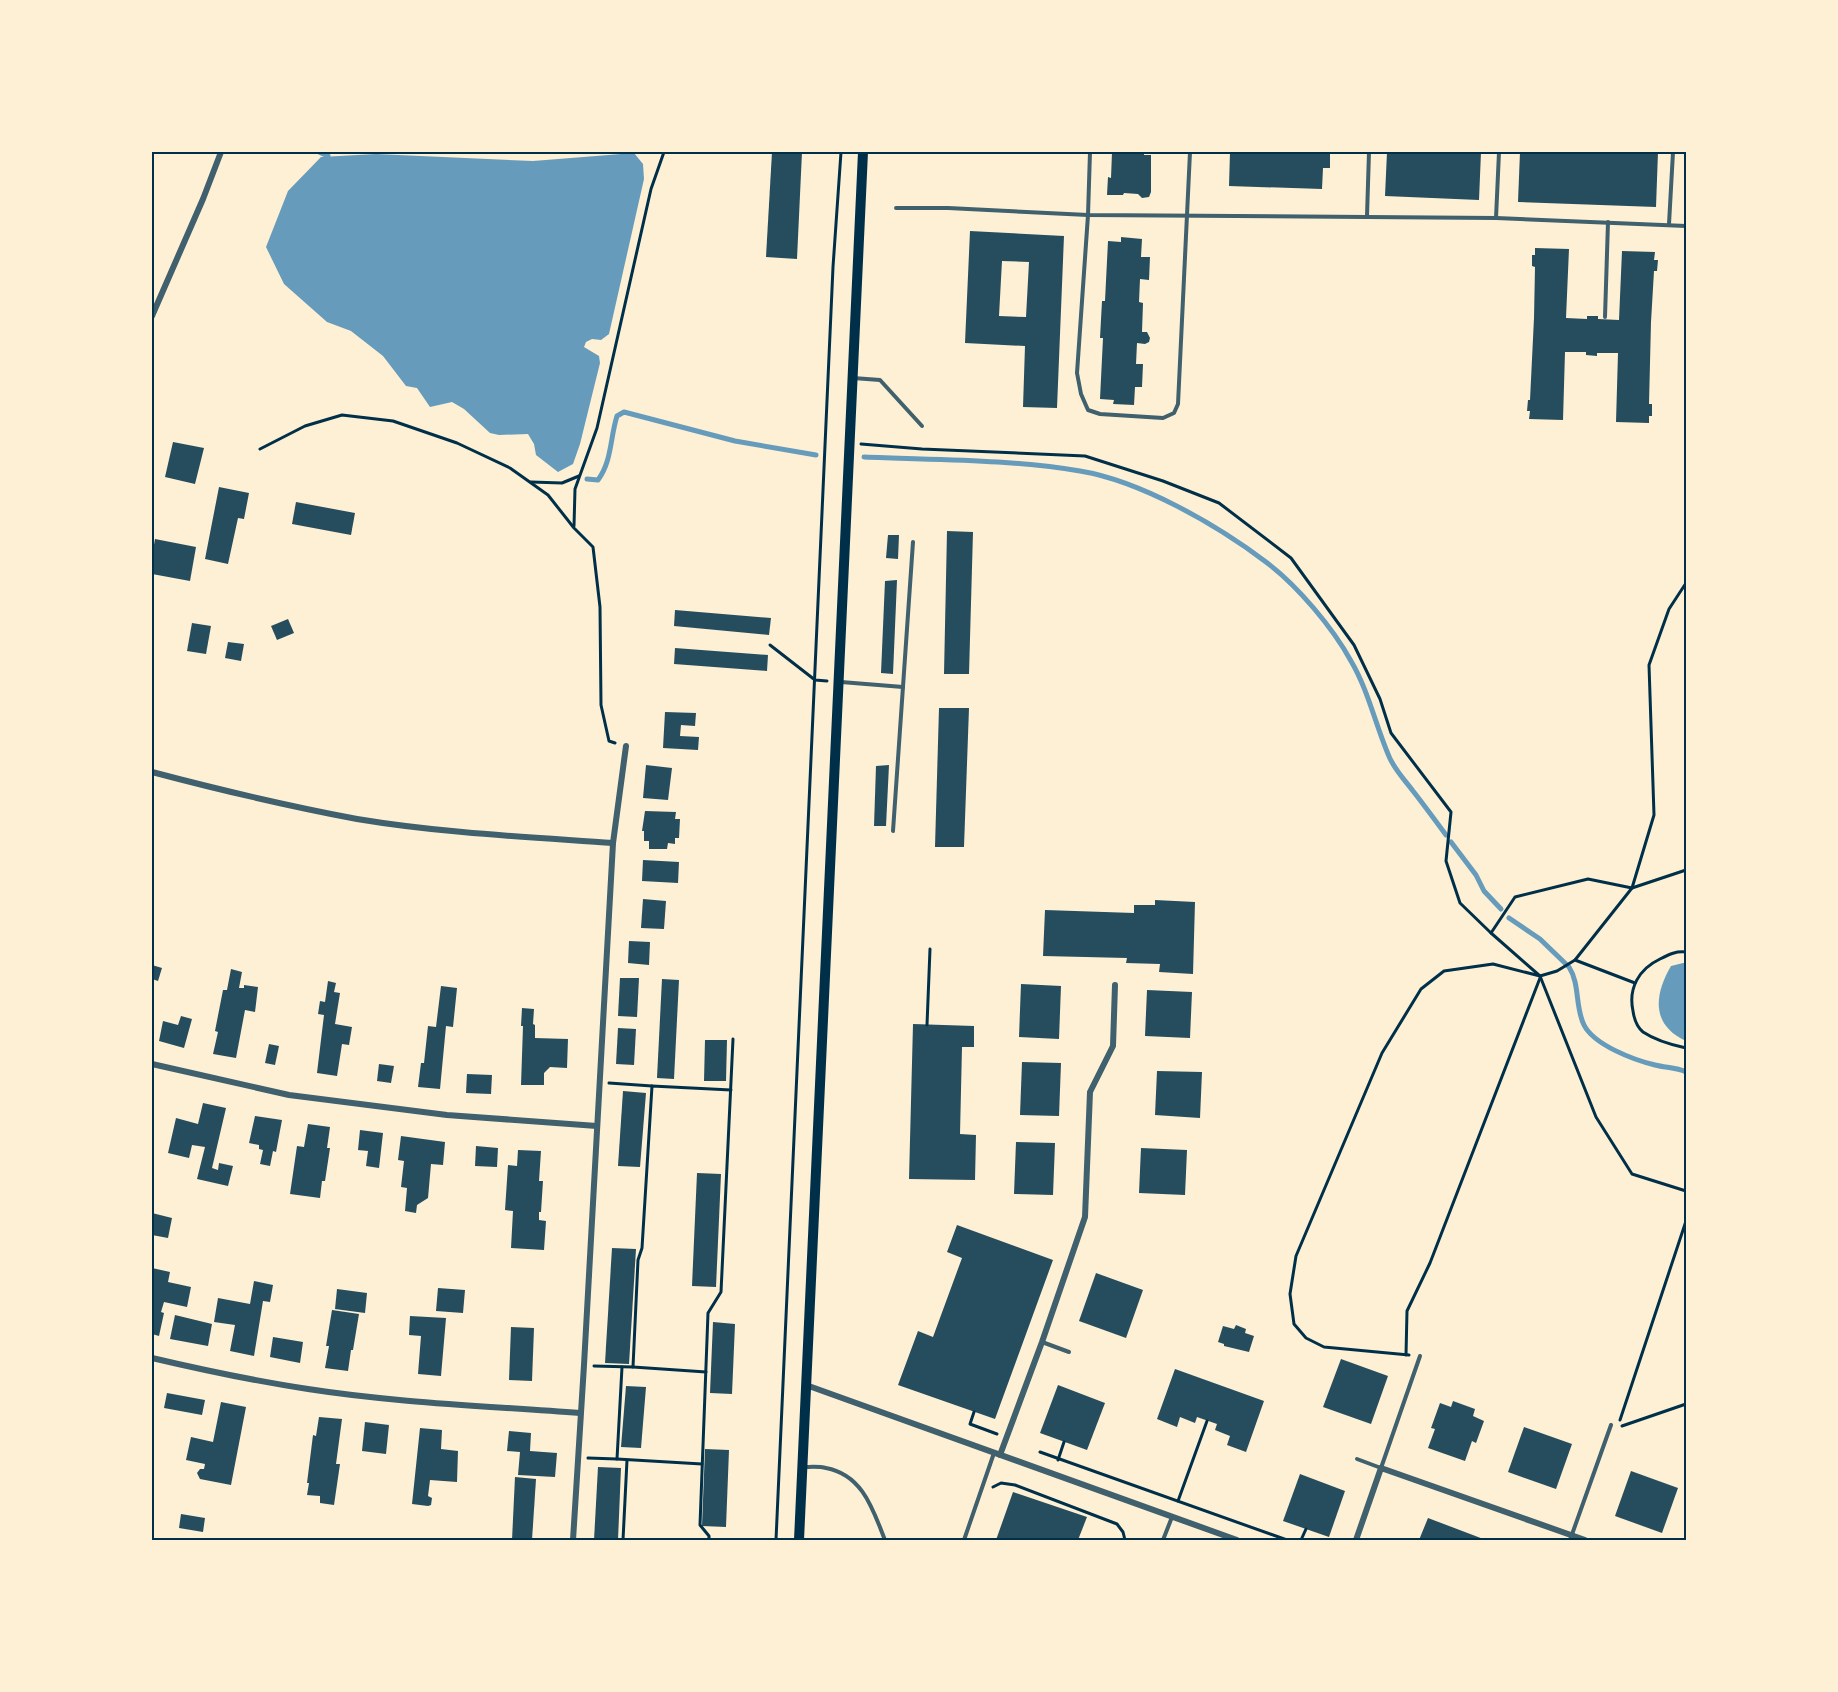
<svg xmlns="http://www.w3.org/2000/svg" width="1838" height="1692" viewBox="0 0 1838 1692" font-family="'Roboto Condensed',sans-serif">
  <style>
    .water { fill: #669bbc }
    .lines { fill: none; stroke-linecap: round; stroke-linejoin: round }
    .stream { stroke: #669bbc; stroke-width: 5 }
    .building { fill: #264d5e; fill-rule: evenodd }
    .path { stroke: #003049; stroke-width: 3 }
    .service { stroke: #3f606c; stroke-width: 4 }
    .minor { stroke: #3f606c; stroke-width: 6 }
    .secondary { stroke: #003049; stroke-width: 10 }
    .neatline { fill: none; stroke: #003049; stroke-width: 2 }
  </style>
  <rect width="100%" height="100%" fill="#fdf0d5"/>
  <!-- water -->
  <g class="water">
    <path d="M634 153 643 164 644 179 609 334 601 340 592 339 586 342 584 347 599 356 600 363 580 444 573 464 558 472 536 455 534 444 528 434 499 435 490 433 464 409 452 402 430 407 417 388 406 386 383 356 351 331 327 322 284 284 266 247 288 191 321 157 376 154 533 161Z"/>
    <path d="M1683 963H1686V1041C1651 1025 1654 995 1671 966Z"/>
  </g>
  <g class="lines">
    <!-- stream -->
    <g class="stream">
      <path d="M319 152 328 156"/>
      <path d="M864 457C936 460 1009 459 1080 471 1141 481 1217 525 1266 562 1297 585 1333 628 1351 661 1368 690 1375 723 1388 754 1393 768 1404 779 1413 791 1424 805 1435 820 1446 835"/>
      <path d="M587 479 598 480C612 461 610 438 617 416L624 412 735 441 816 455"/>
      <path d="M1451 842 1476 875 1484 891 1501 909"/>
      <path d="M1509 918 1540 939 1569 967C1580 984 1575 1007 1584 1025 1594 1045 1634 1060 1655 1065 1666 1068 1676 1067 1686 1072"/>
    </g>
  </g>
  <!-- building -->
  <g class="building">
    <path d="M772 152H802L797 259 766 257Z"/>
    <path d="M1112 152H1144V155H1151V192L1149 197 1142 198 1138 194 1124 193 1123 195H1107L1108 177 1111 178Z"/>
    <path d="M1230 152H1330V168H1323L1322 189 1229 186Z"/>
    <path d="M1387 152H1481L1479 200 1385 196Z"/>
    <path d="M1520 152H1658L1656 207 1518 202Z"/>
    <path d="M970 231 1064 236 1057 408 1023 407 1025 346 965 343ZM1002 261 1029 262 1026 317 999 316Z"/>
    <path d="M1121 237 1142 239 1141 257H1150L1149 280 1140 279 1139 302 1143 303 1142 332H1147L1150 338 1149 342 1145 344 1137 343 1136 364H1143L1142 387H1135L1134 405 1113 404 1114 400 1100 399 1103 338H1100L1102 301H1105L1108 241 1121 242Z"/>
    <path d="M1535 248 1569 249 1566 318 1587 319V316H1598V319L1619 320 1622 251 1655 252 1654 260H1658L1657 271H1654L1651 322 1649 404H1652V416H1649V423L1616 422 1618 353H1597V356L1586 355V352H1565L1563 420 1529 419 1530 411H1527L1528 400H1530L1534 318 1535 267 1532 266V255H1535Z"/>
    <path d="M173 442 204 448 195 484 165 477Z"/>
    <path d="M219 487 249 493 244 519 238 518 228 564 205 559Z"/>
    <path d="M296 502 355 513 351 535 292 524Z"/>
    <path d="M947 531 973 532 969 674H944Z"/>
    <path d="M888 535H899L898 559 886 558Z"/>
    <path d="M155 539 196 547 190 581 152 574V556Z"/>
    <path d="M897 580 893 674 881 673 885 581Z"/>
    <path d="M675 610 771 618 769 635 674 626Z"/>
    <path d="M288 619 294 633 277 640 271 626Z"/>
    <path d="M192 623 211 626 206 654 187 651Z"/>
    <path d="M228 642 244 644 241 661 225 658Z"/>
    <path d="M675 648 768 655 767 671 674 664Z"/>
    <path d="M939 708H969L964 847H935Z"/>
    <path d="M665 712 696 713 695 726 681 725 680 736 699 737 698 750 663 748Z"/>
    <path d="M646 765 672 768 668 800 643 798Z"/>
    <path d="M889 765 886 826H874L876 766Z"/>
    <path d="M645 811 676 812 675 819H680L679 838H675V844L668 843 667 849H649V841H644V831H642Z"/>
    <path d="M643 860 679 862 678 883 642 881Z"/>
    <path d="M643 899 666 901 664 929 641 928Z"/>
    <path d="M1155 900 1195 902 1193 974 1159 972 1160 964 1126 963 1127 958 1043 956 1045 910 1134 913V905H1155Z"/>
    <path d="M629 941 650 942 649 965 628 963Z"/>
    <path d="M152 965 162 968 158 981 152 979Z"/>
    <path d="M231 969 242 972 239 988H244V985L258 987 255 1012 245 1010 236 1058 213 1054 218 1032 215 1031 223 990H227Z"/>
    <path d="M620 978H639L637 1017 618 1016Z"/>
    <path d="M662 979 679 980 674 1079 657 1078Z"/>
    <path d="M328 981 336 983 334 992 340 993 335 1024 352 1027 349 1045 342 1044 337 1076 317 1073 324 1015 318 1014 320 1001 325 1002Z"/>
    <path d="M1021 984 1061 986 1059 1039 1019 1037Z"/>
    <path d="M441 986 457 988 453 1027 446 1026 440 1089 418 1087 421 1063H424L428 1026 436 1027Z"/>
    <path d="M1147 990 1192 992 1190 1038 1145 1036Z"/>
    <path d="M522 1008 534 1009 533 1024 535 1025V1038L568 1039 567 1068 550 1067 544 1073V1085H521L523 1026H521Z"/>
    <path d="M181 1016 192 1019 184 1048 159 1041 163 1021 178 1025Z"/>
    <path d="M913 1024 974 1026V1047H962L960 1134 976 1135 975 1180 909 1179Z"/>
    <path d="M618 1028 636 1029 634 1065 616 1064Z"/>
    <path d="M705 1040H727L726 1081H704Z"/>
    <path d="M269 1044 279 1046 275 1065 265 1063Z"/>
    <path d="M1022 1062 1061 1063 1059 1116 1020 1115Z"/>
    <path d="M379 1064 394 1066 391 1083 377 1081Z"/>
    <path d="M1157 1071 1202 1072 1200 1118 1155 1115Z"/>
    <path d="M467 1074 492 1075 491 1094 466 1093Z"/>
    <path d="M623 1091 646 1093 640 1167 618 1166Z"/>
    <path d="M203 1103 226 1108 212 1168 218 1170 219 1163 233 1166 228 1186 197 1179 205 1147 192 1145 189 1158 168 1153 176 1118 198 1124Z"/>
    <path d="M255 1116 282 1120 276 1152 273 1151 270 1166 260 1164 263 1150 259 1149V1145L249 1143Z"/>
    <path d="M308 1124 330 1127 327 1148H330L325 1181H322L320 1198 290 1194 297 1146 304 1147Z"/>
    <path d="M360 1130 383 1133 379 1168 366 1166 368 1151 358 1150Z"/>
    <path d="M401 1136 445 1142 443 1165 431 1164 428 1198 417 1205 416 1213 405 1211 407 1188 401 1187 404 1161 398 1160Z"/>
    <path d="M1016 1142 1055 1143 1053 1195 1014 1194Z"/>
    <path d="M476 1146 498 1148 497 1167 475 1166Z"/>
    <path d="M1141 1148 1187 1150 1185 1195 1139 1193Z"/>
    <path d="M518 1150 541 1151 539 1181H543L541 1212H539V1220L546 1221 544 1250 511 1248 513 1211 505 1210 508 1165 517 1166Z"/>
    <path d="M697 1173 721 1174 716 1287 692 1286Z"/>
    <path d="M152 1213 172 1218 168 1238 152 1235 153 1224H152Z"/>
    <path d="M957 1225 1053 1260 995 1419 898 1385 918 1331 933 1337 962 1258 947 1252Z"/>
    <path d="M612 1248 636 1249 629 1364 605 1363Z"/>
    <path d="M152 1268 170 1272 168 1282 191 1287 187 1307 164 1302 161 1312 164 1313 159 1336 152 1334Z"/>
    <path d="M1096 1273 1143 1290 1126 1338 1079 1321Z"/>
    <path d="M254 1281 273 1285 270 1302 263 1301 254 1356 230 1351 235 1325 214 1322 218 1298 250 1304Z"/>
    <path d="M438 1288 465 1290 463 1313 436 1311Z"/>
    <path d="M337 1289 367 1293 365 1313 335 1309Z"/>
    <path d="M332 1310 359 1314 353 1350H351L348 1371 325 1368 329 1346H326Z"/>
    <path d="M175 1315 212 1324 208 1346 170 1339Z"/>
    <path d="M410 1316 446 1318 441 1376 418 1374 421 1336 409 1335Z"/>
    <path d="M713 1322 735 1324 732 1394 710 1393Z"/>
    <path d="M1236 1325 1246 1329 1245 1333 1254 1336 1249 1352 1224 1346V1344L1218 1342 1223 1326 1234 1329Z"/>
    <path d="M511 1327 534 1328 532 1381 509 1380Z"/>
    <path d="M273 1337 303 1342 300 1363 270 1357Z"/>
    <path d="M1341 1359 1388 1376 1371 1424 1323 1407Z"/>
    <path d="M1175 1369 1264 1401 1246 1452 1227 1445 1230 1436 1215 1430 1217 1424 1197 1417 1195 1423 1180 1417 1177 1427 1157 1419Z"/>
    <path d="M1058 1385 1105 1403 1087 1450 1040 1433Z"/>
    <path d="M626 1386 646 1387 641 1448 621 1447Z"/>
    <path d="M167 1393 205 1400 202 1415 164 1408Z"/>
    <path d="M1453 1401 1475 1409 1473 1416 1484 1421 1476 1443 1472 1441 1465 1461 1428 1448 1435 1429 1431 1428 1440 1403 1451 1407Z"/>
    <path d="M221 1402 246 1407 231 1485 200 1479 197 1473 200 1469H204L205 1464 186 1460 191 1437 213 1442Z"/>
    <path d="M319 1417 342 1419 336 1464H340L334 1505 320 1503V1496L307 1495 309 1483H307L313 1435 316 1436Z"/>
    <path d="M365 1422 389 1425 386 1454 362 1451Z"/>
    <path d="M1524 1427 1572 1444 1556 1489 1508 1472Z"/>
    <path d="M420 1428 442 1430 441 1449 458 1451 457 1482 430 1480 428 1496 432 1498 431 1505 428 1506 412 1504Z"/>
    <path d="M509 1431 531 1433 530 1451 557 1453 555 1477 518 1475 520 1452 507 1451Z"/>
    <path d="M705 1449 729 1450 726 1527 702 1526Z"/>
    <path d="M598 1467 621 1468 618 1540H594Z"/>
    <path d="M1631 1471 1678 1488 1662 1533 1615 1516Z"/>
    <path d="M1300 1474 1345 1491 1329 1537 1283 1521Z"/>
    <path d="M515 1477 536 1479 532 1540H512Z"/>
    <path d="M1013 1492 1087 1517 1078 1540H996Z"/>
    <path d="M181 1514 205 1518 203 1532 179 1528Z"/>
    <path d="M1428 1518 1486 1540H1419Z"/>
  </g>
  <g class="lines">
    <!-- path -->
    <g class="path">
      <path d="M861 444 922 449 1085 456 1163 481 1219 503 1291 558 1354 645 1380 699 1391 733 1451 812 1446 861 1460 903 1491 933 1540 976 1596 1117 1632 1174 1686 1191"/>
      <path d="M260 449 305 426 342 415 393 421 457 443 510 468 548 495 574 528 593 547 600 607 601 705 609 741 615 743"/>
      <path d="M531 482 562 483 579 476"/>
      <path d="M574 526 575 489 597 428 651 189 664 152"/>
      <path d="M770 645 815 680 827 681"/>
      <path d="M1491 933 1515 897 1588 879 1632 888 1686 870"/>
      <path d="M1686 952C1676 951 1670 954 1660 959 1639 969 1628 988 1633 1011 1634 1018 1637 1027 1643 1032 1655 1040 1672 1045 1686 1048"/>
      <path d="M1575 960 1635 983"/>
      <path d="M927 1025 930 949"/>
      <path d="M609 1083 652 1086"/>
      <path d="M1406 1355 1407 1311 1430 1263 1540 978"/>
      <path d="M1409 1355 1324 1347 1306 1338 1294 1324 1290 1294 1296 1256 1382 1053 1421 989 1444 971 1493 964 1540 976 1557 971 1575 960 1632 888 1654 815 1649 665 1669 609 1686 583"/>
      <path d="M594 1366 633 1367 638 1260 642 1248 652 1086 731 1090"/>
      <path d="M633 1367 706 1372"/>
      <path d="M974 1412 970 1424 997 1434"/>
      <path d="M1620 1420 1686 1221"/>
      <path d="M1622 1426 1686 1404"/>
      <path d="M1040 1452 1287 1540"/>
      <path d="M588 1458 617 1459 622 1367"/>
      <path d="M617 1459 702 1464"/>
      <path d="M1058 1460 1064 1442"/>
      <path d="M993 1487 1001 1483 1015 1485 1117 1524 1123 1532 1125 1540"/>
      <path d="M1178 1501 1207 1421"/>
      <path d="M623 1540 627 1460"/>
      <path d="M709 1540V1536L700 1525 708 1313 721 1292 733 1039"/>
      <path d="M776 1540 833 267 841 152"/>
      <path d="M1301 1540 1306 1529"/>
    </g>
    <!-- service -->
    <g class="service">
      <path d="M1090 152 1088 215 1077 373 1081 394 1088 410 1100 414 1163 418 1174 413 1178 404 1190 152"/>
      <path d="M896 208H948L1088 215 1496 218 1686 226"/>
      <path d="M1367 216 1369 152"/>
      <path d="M1496 218 1499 152"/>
      <path d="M1669 224 1673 152"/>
      <path d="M1605 317 1608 222"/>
      <path d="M853 378 880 380 922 426"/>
      <path d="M841 682 903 687"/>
      <path d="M893 831 913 542"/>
      <path d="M1042 1342 1069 1352"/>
      <path d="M1357 1459 1381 1468 1420 1356"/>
      <path d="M803 1467C810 1467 819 1466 826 1468 863 1475 873 1510 885 1540"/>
      <path d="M964 1540 994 1453"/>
      <path d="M1163 1540 1172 1517"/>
      <path d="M1570 1540 1611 1425"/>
    </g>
    <!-- minor -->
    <g class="minor">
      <path d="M152 316 203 199 221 152"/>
      <path d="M152 772C220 790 288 806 357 819 441 833 528 837 613 843"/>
      <path d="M152 1064 289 1095 447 1115 597 1126"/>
      <path d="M152 1358C203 1370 255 1381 308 1389 398 1403 490 1406 580 1413"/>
      <path d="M806 1385 1237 1540"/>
      <path d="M1000 1455 1042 1342 1085 1217 1090 1092 1113 1046 1115 985"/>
      <path d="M573 1540 584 1365 613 843 626 746"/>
      <path d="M1356 1540 1381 1468 1585 1540"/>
    </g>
    <!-- secondary -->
    <path class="secondary" d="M799 1540 863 152"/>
  </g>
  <!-- border -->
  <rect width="1838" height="1692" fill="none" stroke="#fdf0d5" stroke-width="306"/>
  <rect x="153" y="153" width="1532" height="1386" class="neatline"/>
</svg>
